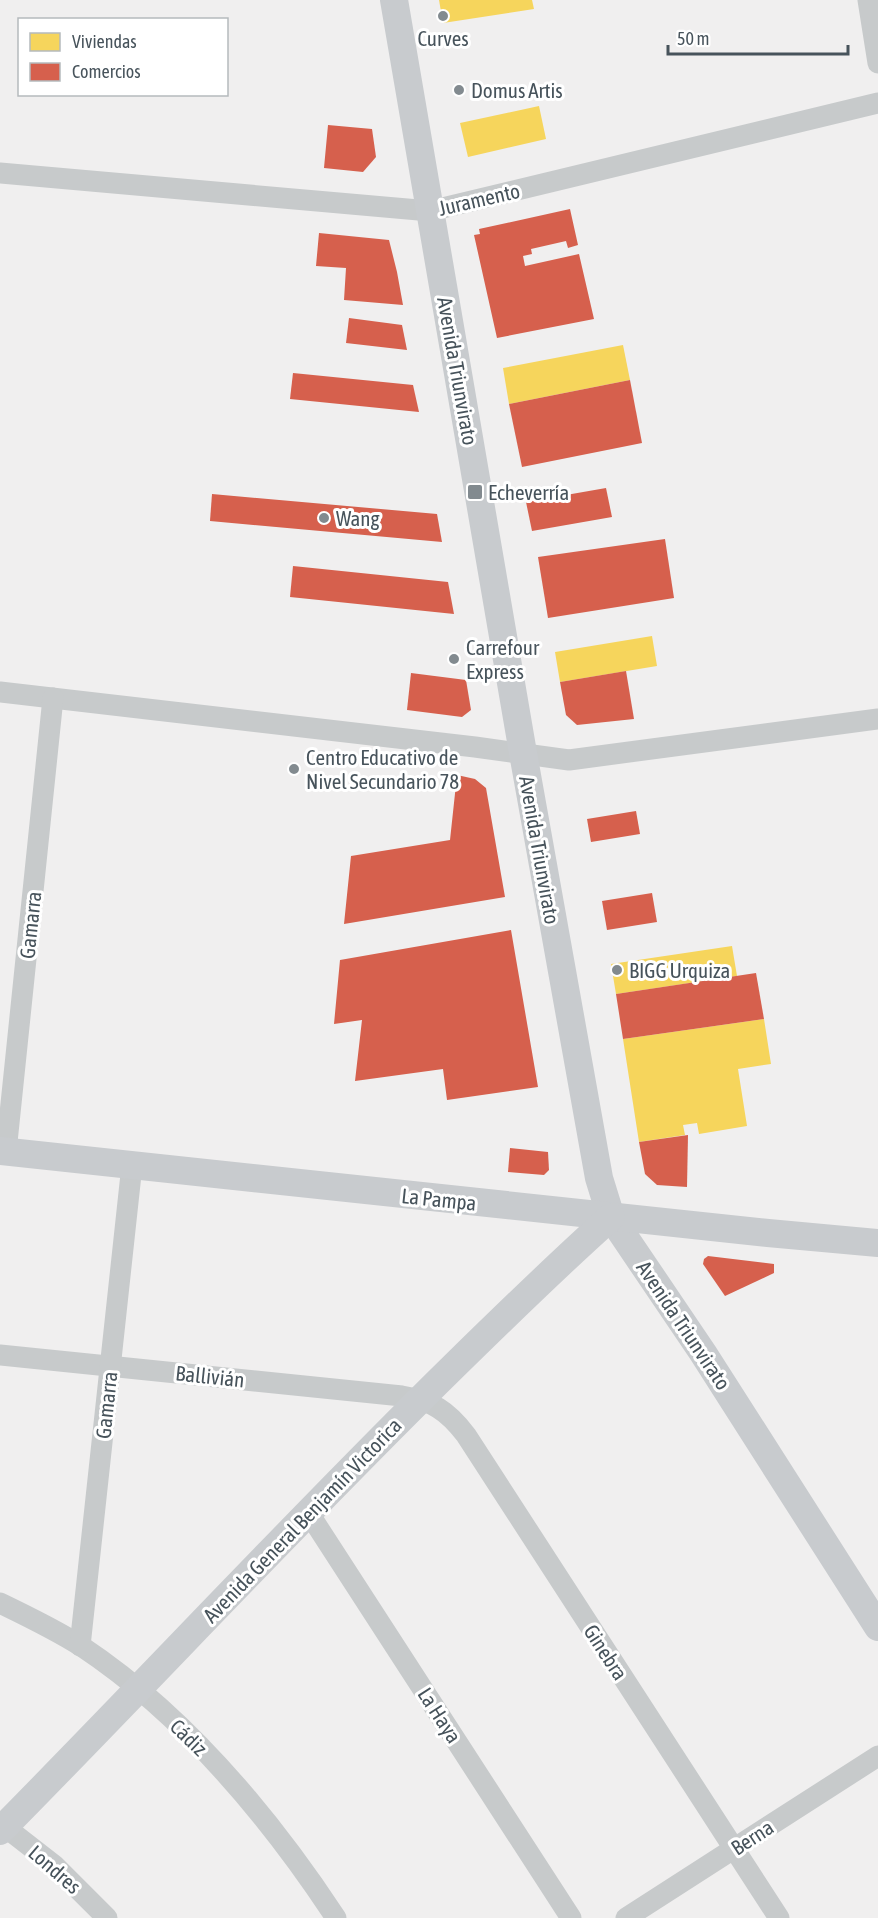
<svg xmlns="http://www.w3.org/2000/svg" width="878" height="1918" viewBox="0 0 878 1918" font-family="'Asap Condensed',sans-serif">
  <style>
    .homes { fill: #f6d55c }
    .shops { fill: #d6604d }
    .lines { fill: none; stroke-linecap: round; stroke-linejoin: round }
    .street { stroke: #c7cacb; stroke-width: 21 }
    .secondary { stroke: #c8cbce; stroke-width: 28 }
    .poi-dot { fill: #828a8f; stroke: #fff; stroke-width: 2 }
    .labels { text-anchor: middle; dominant-baseline: central; stroke-width: 6; stroke-linejoin: round; paint-order: stroke }
    .poi-label { font-size: 21px; fill: #47535b; stroke: #fff; text-anchor: start }
    .street-label { font-size: 21px; fill: #47535b; stroke: #fff }
  </style>
  <rect width="100%" height="100%" fill="#f0efef"/>
  <!-- homes -->
  <g class="homes">
    <path d="M439 0H532L534 9 443 23Z"/>
    <path d="M539 106 546 139 468 157 460 123Z"/>
    <path d="M623 345 630 380 509 404 503 368Z"/>
    <path d="M652 636 657 666 560 682 555 652Z"/>
    <path d="M732 946 737 976 616 994 611 964Z"/>
    <path d="M764 1019 771 1064 738 1069 747 1126 699 1134 697 1123 683 1125 685 1135 639 1142 623 1039Z"/>
  </g>
  <!-- shops -->
  <g class="shops">
    <path d="M328 125 372 129 376 157 363 172 324 168Z"/>
    <path d="M570 209 578 245 568 248 566 241 531 249 532 254 523 256 525 266 579 254 594 319 497 338 474 235 480 234 479 229Z"/>
    <path d="M319 233 389 240 397 272 403 305 344 300 346 268 316 266Z"/>
    <path d="M349 318 402 325 407 350 346 343Z"/>
    <path d="M293 373 413 385 419 412 290 399Z"/>
    <path d="M630 380 642 443 522 467 509 404Z"/>
    <path d="M606 488 612 517 532 531 526 502Z"/>
    <path d="M212 494 437 514 442 542 210 521Z"/>
    <path d="M665 539 674 598 548 618 538 557Z"/>
    <path d="M293 566 448 582 454 614 290 597Z"/>
    <path d="M626 671 634 719 577 725 566 715 560 682Z"/>
    <path d="M411 673 466 680 471 710 462 717 407 710Z"/>
    <path d="M457 775 475 779 486 788 505 897 344 924 351 856 450 840Z"/>
    <path d="M636 811 640 834 591 842 587 819Z"/>
    <path d="M652 893 657 922 607 930 602 901Z"/>
    <path d="M511 930 538 1087 447 1100 443 1069 355 1081 362 1020 334 1024 340 960Z"/>
    <path d="M756 973 764 1019 623 1039 616 994Z"/>
    <path d="M688 1135 687 1187 657 1185 645 1174 639 1142Z"/>
    <path d="M510 1148 548 1152 549 1170 544 1175 508 1172Z"/>
    <path d="M708 1256 774 1264V1273L725 1296 703 1264 704 1259Z"/>
  </g>
  <g class="lines">
    <!-- street -->
    <g class="street">
      <path d="M868 0 878 63"/>
      <path d="M0 173 430 211 878 103"/>
      <path d="M0 692 475 747 569 760 878 719"/>
      <path d="M6 1152 53 698"/>
      <path d="M0 1355 402 1396C432 1401 447 1410 466 1435L779 1918"/>
      <path d="M308 1512 571 1918"/>
      <path d="M0 1603C27 1616 56 1630 81 1646 185 1715 268 1815 336 1918"/>
      <path d="M80 1646 132 1165"/>
      <path d="M0 1823 54 1865 107 1918"/>
      <path d="M626 1918 878 1756"/>
    </g>
    <!-- secondary -->
    <g class="secondary">
      <path d="M394 0 523 753 599 1178 611 1217 703 1353 878 1627"/>
      <path d="M0 1151 768 1233 878 1243"/>
      <path d="M0 1831C152 1677 299 1518 453 1367 505 1316 557 1265 611 1217"/>
    </g>
  </g>
  <!-- markers -->
  <g class="poi-dot">
    <circle cx="443" cy="16" r="6"/>
    <circle cx="459" cy="90" r="6"/>
    <rect x="467" y="484" width="16" height="16" rx="3"/>
    <circle cx="324" cy="518" r="6"/>
    <circle cx="454" cy="659" r="6"/>
    <circle cx="294" cy="769" r="6"/>
    <circle cx="617" cy="970" r="6"/>
  </g>
  <g class="labels">
    <!-- poi labels -->
    <g class="poi-label">
      <text x="443" y="38" text-anchor="middle">Curves</text>
      <text x="471" y="90">Domus Artis</text>
      <text x="488" y="492">Echeverría</text>
      <text x="336" y="518">Wang</text>
      <text x="466" y="647">Carrefour<tspan x="466" dy="24">Express</tspan></text>
      <text x="306" y="757">Centro Educativo de<tspan x="306" dy="24">Nivel Secundario 78</tspan></text>
      <text x="629" y="970">BIGG Urquiza</text>
    </g>
    <!-- street labels -->
    <g class="street-label">
      <text transform="translate(479 199) rotate(-13)">Juramento</text>
      <text transform="translate(458 371) rotate(80)">Avenida Triunvirato</text>
      <text transform="translate(540 850) rotate(80)">Avenida Triunvirato</text>
      <text transform="translate(30 925) rotate(-84)">Gamarra</text>
      <text transform="translate(439 1199) rotate(6)">La Pampa</text>
      <text transform="translate(684 1325) rotate(56)">Avenida Triunvirato</text>
      <text transform="translate(210 1376) rotate(6)">Ballivián</text>
      <text transform="translate(106 1405) rotate(-84)">Gamarra</text>
      <text transform="translate(302 1520) rotate(-46)">Avenida General Benjamín Victorica</text>
      <text transform="translate(606 1652) rotate(57)">Ginebra</text>
      <text transform="translate(440 1715) rotate(57)">La Haya</text>
      <text transform="translate(189 1737) rotate(44)">Cádiz</text>
      <text transform="translate(752 1837) rotate(-33)">Berna</text>
      <text transform="translate(55 1869) rotate(41)">Londres</text>
    </g>
  </g>
  <!-- legend -->
  <rect x="18" y="18" width="210" height="78" fill="#ffffff" stroke="#b5babd" stroke-width="1.5"/>
  <rect x="30" y="33" width="30" height="18" fill="#f6d55c" stroke="#b5babd" stroke-width="1.5"/>
  <text x="72" y="48" font-size="18" fill="#47535b">Viviendas</text>
  <rect x="30" y="63" width="30" height="18" fill="#d6604d" stroke="#b5babd" stroke-width="1.5"/>
  <text x="72" y="78" font-size="18" fill="#47535b">Comercios</text>
  <!-- scale -->
  <path d="M668 45v9h180v-9" fill="none" stroke="#47535b" stroke-width="3"/>
  <text x="677" y="45" font-size="18" fill="#47535b" stroke="#ffffff" stroke-width="4.5" paint-order="stroke">50 m</text>
</svg>
